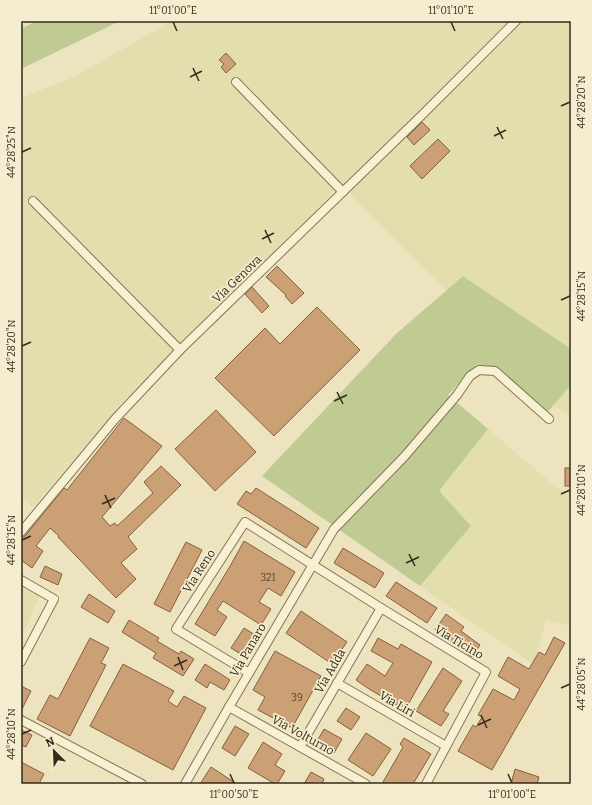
<svg xmlns="http://www.w3.org/2000/svg" width="592" height="805" viewBox="0 0 592 805" font-family="Bitter,serif">
  <style>
    .farmland { fill: #e2dead }
    .green { fill: #c0cb94 }
    .building { fill: #cba075; stroke: #84603e }
    .lines { fill: none; stroke-linecap: round; stroke-linejoin: round }
    .minor-casing { stroke: #857458; stroke-width: 10 }
    .minor { stroke: #f8f0d2; stroke-width: 8 }
    .ticks { fill: none; stroke: #352a1c; stroke-width: 1.5 }
    .labels { text-anchor: middle; dominant-baseline: central; stroke-width: 3.5; stroke-linejoin: round; paint-order: stroke }
    .number-label { font-size: 10px; fill: #5a4832 }
    .street-label { font-size: 12px; fill: #352a1c; stroke: #f5edcf }
    .neatline { fill: none; stroke: #352a1c; stroke-width: 1.5 }
    .ticks-label { font-size: 10px; text-anchor: middle; fill: #352a1c }
  </style>
  <rect width="100%" height="100%" fill="#ede3bf"/>
  <!-- farmland -->
  <g class="farmland">
    <path d="M169 21H571V349L463 276 446 290 341 185 124 400 33 507 21 498V98L76 76 161 27Z"/>
    <path d="M571 385V414L553 406Z"/>
    <path d="M488 429 558 489 571 493V626L546 620 534 665 420 586 471 526 439 491Z"/>
    <path d="M21 574 43 588 21 639Z"/>
  </g>
  <!-- green -->
  <g class="green">
    <path d="M36 21H120L21 69V29Z"/>
    <path d="M463 276 571 349V385L546 414 477 364 448 395 488 429 439 491 471 526 420 586 262 476 396 334Z"/>
  </g>
  <!-- building -->
  <g class="building">
    <path d="M226 53 236 64 226 73 221 67 224 64 219 60Z"/>
    <path d="M422 122 430 130 414 145 407 137Z"/>
    <path d="M438 139 450 151 422 179 410 166Z"/>
    <path d="M277 266 304 293 292 304 285 296 286 295 266 277Z"/>
    <path d="M252 287 269 306 262 313 245 294Z"/>
    <path d="M317 307 360 350 274 436 215 378 265 328 280 344Z"/>
    <path d="M216 410 256 452 215 491 175 449Z"/>
    <path d="M124 418 162 446 102 517 110 526 115 523 117 526 153 493 144 482 161 466 181 485 128 537 137 549 121 563 136 579 116 598 58 537 59 536 50 528 36 546 43 551 32 568 21 560V538L25 536 64 488 67 490Z"/>
    <rect x="565" y="468" width="6" height="18"/>
    <path d="M256 488 319 528 306 548 237 504 246 491 251 494Z"/>
    <path d="M244 541 295 572 281 596 268 588 259 602 271 609 261 625 223 601 217 610 227 617 215 636 195 624 229 568Z"/>
    <path d="M186 542 202 550 170 612 154 604Z"/>
    <path d="M343 548 384 573 375 588 334 563Z"/>
    <path d="M45 566 62 574 58 585 40 577Z"/>
    <path d="M396 582 437 608 427 623 386 596Z"/>
    <path d="M89 594 115 611 108 623 81 607Z"/>
    <path d="M301 611 347 642 332 664 286 633Z"/>
    <path d="M446 614 464 627 461 631 480 645 472 657 435 630Z"/>
    <path d="M129 620 159 638 157 641 179 654 181 651 194 659 183 676 153 658 156 653 122 632Z"/>
    <path d="M244 628 257 636 244 656 231 648Z"/>
    <path d="M554 637 565 643 492 770 458 751 473 725 476 727 482 717 478 715 493 689 514 700 520 689 498 676 508 657 529 669 539 652 545 655Z"/>
    <path d="M90 638 109 648 101 663 106 665 70 736 37 719 50 695 58 699Z"/>
    <path d="M378 638 398 649 401 644 432 662 405 710 369 689 356 680 367 664 385 676 393 663 371 651Z"/>
    <path d="M275 651 321 676 292 728 258 710 265 697 253 690Z"/>
    <path d="M123 664 174 691 168 701 177 707 184 696 206 708 173 770 90 726Z"/>
    <path d="M205 664 230 680 224 690 210 682 207 688 195 680Z"/>
    <path d="M443 668 462 681 443 711 449 714 441 726 416 711Z"/>
    <path d="M21 686 31 691 21 711Z"/>
    <path d="M346 708 360 717 351 730 337 721Z"/>
    <path d="M235 726 249 734 235 756 222 748Z"/>
    <path d="M324 729 342 739 334 753 316 743Z"/>
    <path d="M21 730 32 735 26 747 21 745Z"/>
    <path d="M366 733 391 749 373 776 348 760Z"/>
    <path d="M404 738 431 754 413 784H386L383 782 403 747 400 744Z"/>
    <path d="M263 742 282 754 275 765 285 771 277 784H275L248 768Z"/>
    <path d="M21 762 44 774 39 784H21Z"/>
    <path d="M211 767 237 784H200Z"/>
    <path d="M515 769 539 777 537 784H511Z"/>
    <path d="M311 772 324 779 322 784H304Z"/>
  </g>
  <g class="lines">
    <!-- minor casing -->
    <g class="minor-casing">
      <g id="minor">
        <path d="M236 82 343 192"/>
        <path d="M33 201 180 350"/>
        <path d="M21 532 115 419 180 350 423 114 516 21"/>
        <path d="M21 580 54 599 21 662"/>
        <path d="M249 673 176 629 245 522 381 608 486 672 426 784"/>
        <path d="M337 683 446 746"/>
        <path d="M229 707 366 784"/>
        <path d="M21 720 142 784"/>
        <path d="M300 747 381 608"/>
        <path d="M185 784 229 707 334 529 404 457 457 395 470 376 479 370 495 371 549 419"/>
      </g>
    </g>
    <!-- minor -->
    <use href="#minor" class="minor"/>
  </g>
  <!-- ticks -->
  <path class="ticks" d="M173 22 177 31M451 22 455 31M193 68 199 81M190 77 202 71M561 106 570 102M497 127 503 139M494 136 506 130M22 152 31 148M265 230 271 243M262 239 274 233M561 300 570 296M22 346 31 342M337 392 343 404M334 401 347 395M561 494 570 490M105 495 111 508M102 504 115 498M22 540 31 536M409 554 415 566M406 563 419 557M178 657 183 670M174 666 187 660M561 688 570 684M481 715 487 728M478 725 491 719M22 734 31 730M230 774 234 783M508 774 512 783"/>
  <g class="labels">
    <!-- number labels -->
    <g class="number-label">
      <text x="268" y="578">321</text>
      <text x="297" y="698">39</text>
    </g>
    <!-- street labels -->
    <g class="street-label">
      <text transform="translate(237 279) rotate(-44)">Via Genova</text>
      <text transform="translate(199 571) rotate(-57)">Via Reno</text>
      <text transform="translate(459 642) rotate(31)">Via Ticino</text>
      <text transform="translate(248 650) rotate(-60)">Via Panaro</text>
      <text transform="translate(330 671) rotate(-60)">Via Adda</text>
      <text transform="translate(397 704) rotate(30)">Via Liri</text>
      <text transform="translate(303 735) rotate(29)">Via Volturno</text>
    </g>
  </g>
  <!-- border -->
  <rect width="592" height="805" fill="none" stroke="#f5edcf" stroke-width="44"/>
  <!-- north arrow -->
  <g transform="translate(54 751) rotate(336)" stroke="#f5edcf" stroke-width="3" paint-order="stroke">
  <path d="M0-3L7 15L0 10L-7 15Z" fill="#352a1c"/>
  <text y="-6" font-size="11" font-weight="bold" text-anchor="middle" fill="#352a1c">N</text>
  </g>
  <rect x="22" y="22" width="548" height="761" class="neatline"/>
  <g class="ticks-label">
    <text x="173" y="14">11°01'00"E</text>
    <text x="451" y="14">11°01'10"E</text>
    <text transform="translate(581 102) rotate(-90)" y="4">44°28'20"N</text>
    <text transform="translate(11 152) rotate(-90)" y="4">44°28'25"N</text>
    <text transform="translate(581 296) rotate(-90)" y="4">44°28'15"N</text>
    <text transform="translate(11 346) rotate(-90)" y="4">44°28'20"N</text>
    <text transform="translate(581 490) rotate(-90)" y="4">44°28'10"N</text>
    <text transform="translate(11 540) rotate(-90)" y="4">44°28'15"N</text>
    <text transform="translate(581 684) rotate(-90)" y="4">44°28'05"N</text>
    <text transform="translate(11 734) rotate(-90)" y="4">44°28'10"N</text>
    <text x="234" y="798">11°00'50"E</text>
    <text x="512" y="798">11°01'00"E</text>
  </g>
</svg>
